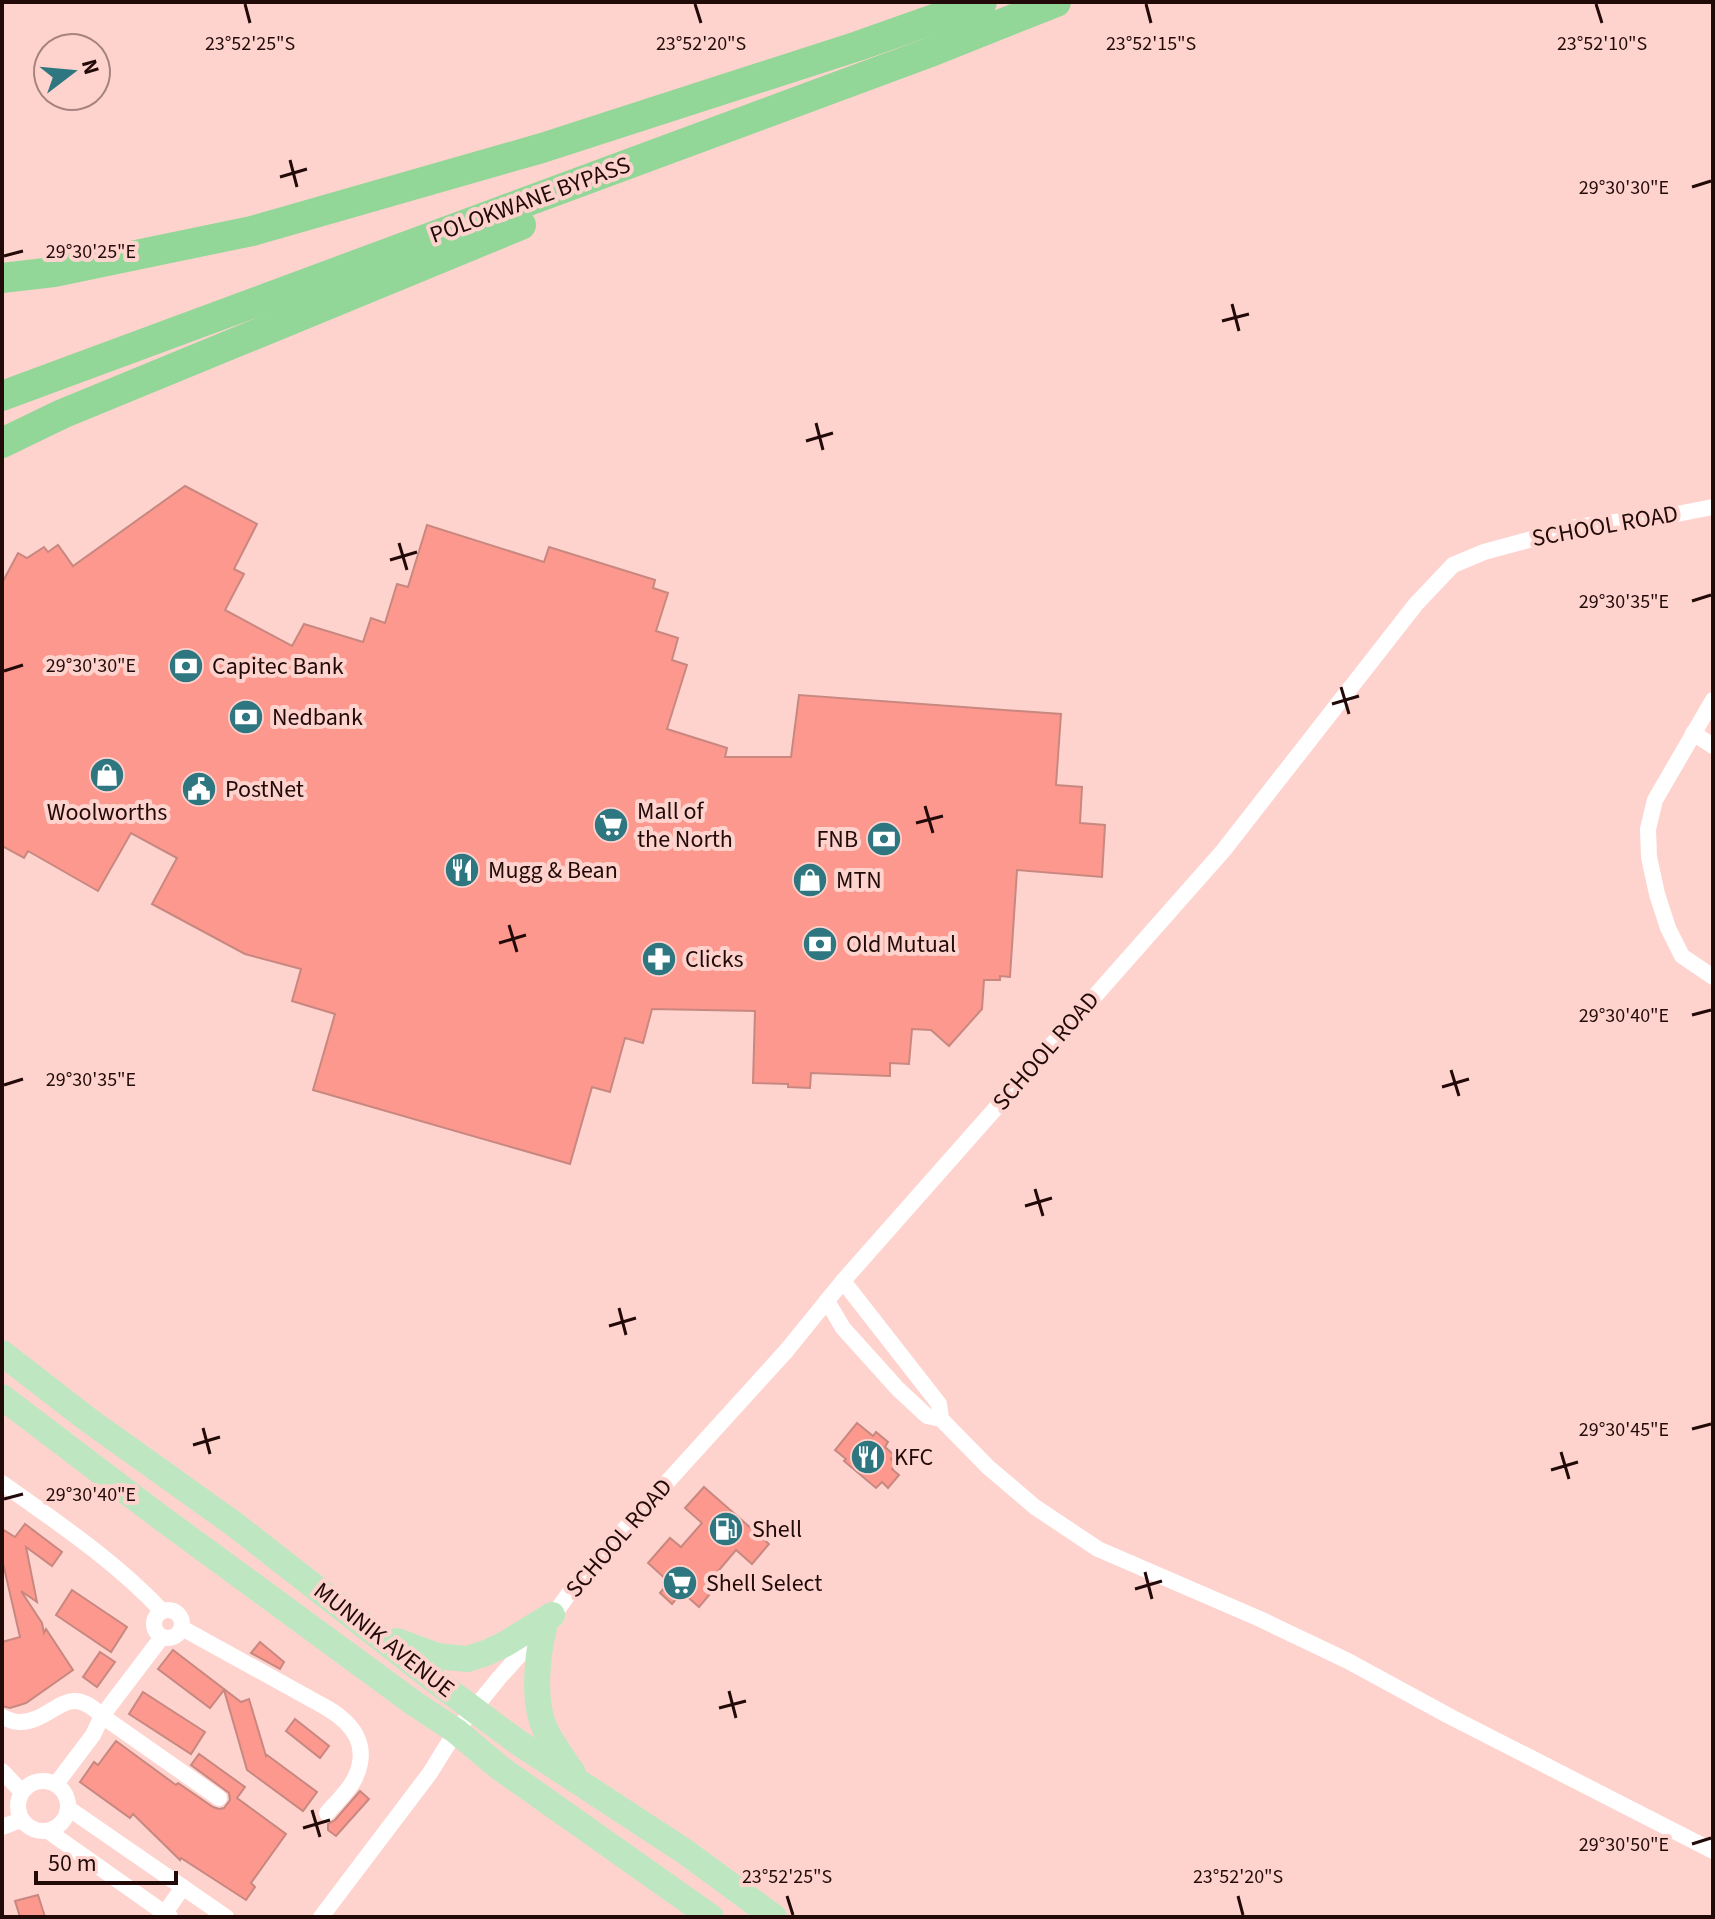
<svg xmlns="http://www.w3.org/2000/svg" width="1715" height="1919" viewBox="0 0 1715 1919" font-family="'Source Sans 3',sans-serif">
  <style>
    .building { fill: #fd988e; stroke: #c88880; stroke-width: 2 }
    .lines { fill: none; stroke-linecap: round; stroke-linejoin: round }
    .minor { stroke: #fff; stroke-width: 16 }
    .primary { stroke: #bee7c1; stroke-width: 26 }
    .motorway { stroke: #93d798; stroke-width: 30 }
    .ticks { fill: none; stroke: #220a09; stroke-width: 3 }
    .labels { text-anchor: middle; dominant-baseline: central; stroke-width: 8; stroke-linejoin: round; paint-order: stroke }
    .street-label { font-size: 24px; fill: #220a09; stroke: #fed3ce }
    .poi-label { font-size: 24px; fill: #220a09; stroke: #fed3ce; text-anchor: start }
    .ticks-label { font-size: 20px; text-anchor: middle; fill: #220a09; stroke: #fed3ce; stroke-width: 8; stroke-linejoin: round; paint-order: stroke }
  </style>
  <rect width="100%" height="100%" fill="#fed3ce"/>
  <!-- building -->
  <g class="building">
    <path d="M185 486 257 524 234 569 244 574 225 610 292 646 304 624 363 642 371 618 385 623 397 584 408 587 427 525 544 562 549 547 655 580 653 588 668 593 656 631 678 638 672 660 687 665 667 729 727 748 725 757H791L799 695 1061 714 1056 785 1082 787 1080 823 1105 825 1102 877 1017 870 1010 977 1000 976V980H984L982 1009 949 1046 931 1030 912 1029 909 1064 890 1063V1076L811 1073 810 1088 788 1087V1084L753 1083 755 1011 652 1009 643 1043 625 1038 610 1092 592 1087 570 1164 313 1090 335 1014 292 1001 301 969 245 954 152 904 177 858 131 833 98 891 28 851 24 858 2 846V583L18 553 27 558 44 547 48 552 58 545 73 566Z"/>
    <path d="M857 1423 873 1436 876 1432 888 1442 885 1447 894 1455 891 1459 896 1464 892 1469 899 1475 888 1488 882 1482 876 1488 844 1461 846 1459 835 1450Z"/>
    <path d="M704 1487 769 1544 752 1564 736 1550 714 1576 720 1582 699 1607 682 1592 672 1604 660 1593 669 1582 648 1563 670 1538 681 1547 702 1523 685 1508Z"/>
    <path d="M25 1524 62 1552 52 1566 26 1547 37 1602 21 1591 42 1623 44 1633 46 1629 73 1670 26 1703 10 1708 2 1706V1642L20 1637 2 1559V1529L15 1537Z"/>
    <path d="M72 1590 127 1627 111 1652 56 1615Z"/>
    <path d="M260 1642 284 1662 280 1669 251 1653Z"/>
    <path d="M173 1650 241 1702 249 1699 266 1756 267 1755 317 1792 303 1811 247 1770 224 1690 210 1708 158 1669Z"/>
    <path d="M100 1652 115 1662 97 1687 83 1677Z"/>
    <path d="M143 1692 205 1732 191 1754 129 1714Z"/>
    <path d="M295 1719 329 1746 320 1758 286 1731Z"/>
    <path d="M116 1741 176 1785 178 1783 213 1807 219 1809 224 1808 230 1800 229 1793 191 1765 199 1754 245 1787 237 1798 286 1834 251 1883 255 1887 246 1900 181 1858 180 1860 133 1814 130 1818 80 1782 94 1762 98 1765Z"/>
    <path d="M360 1791 369 1799 336 1836 328 1830V1824L335 1820Z"/>
    <path d="M38 1895 45 1917H20L15 1901Z"/>
  </g>
  <g class="lines">
    <!-- minor -->
    <g class="minor">
      <path d="M1713 700 1655 800 1648 829 1649 857 1657 894 1668 928 1682 956 1713 977"/>
      <path d="M1693 733 1713 746"/>
      <path d="M843 1281 939 1404 941 1419"/>
      <path d="M827 1301 843 1328 898 1389 927 1416 941 1419 988 1467 1035 1507 1098 1549 1260 1619 1348 1661 1449 1716 1713 1851"/>
      <path d="M2 1483C58 1523 115 1561 162 1611"/>
      <circle cx="168" cy="1624" r="14"/>
      <path d="M182 1628 327 1708C354 1724 370 1746 355 1778 349 1791 336 1802 327 1813"/>
      <path d="M2 1717C8 1719 15 1723 21 1722 56 1720 66 1680 102 1716L219 1798"/>
      <path d="M2 1771 21 1791"/>
      <circle cx="43" cy="1806" r="25"/>
      <path d="M56 1784 93 1735 102 1716 162 1637"/>
      <path d="M68 1808 226 1917"/>
      <path d="M2 1827 21 1820"/>
      <path d="M48 1831 170 1917"/>
      <path d="M165 1913 183 1887"/>
      <path d="M321 1917 430 1773 456 1731 499 1678 544 1628 581 1577 787 1350 843 1281 1223 851 1416 604 1453 565 1484 552 1576 527 1677 514 1713 507"/>
    </g>
    <!-- primary -->
    <g class="primary">
      <path d="M2 1353 87 1419 234 1524 430 1677 519 1743 684 1851 774 1917"/>
      <path d="M2 1397 160 1517 415 1704 456 1731 500 1768 711 1917"/>
      <path d="M544 1628C537 1657 532 1703 546 1731 554 1746 564 1760 573 1773"/>
      <path d="M397 1641 437 1656 467 1659 486 1653 505 1644 552 1615"/>
    </g>
    <!-- motorway -->
    <g class="motorway">
      <path d="M2 278 54 272 252 231 542 148 858 46 982 2"/>
      <path d="M2 396 928 53 1056 2"/>
      <path d="M2 443 62 414 521 225"/>
    </g>
  </g>
  <!-- ticks -->
  <path class="ticks" d="M245 4 250 23M695 4 701 23M1146 4 1151 23M1596 4 1602 23M290 160 297 187M280 177 307 169M1692 187 1711 181M4 256 23 251M1232 304 1239 331M1222 321 1249 314M816 423 823 450M806 441 833 433M399 543 407 570M390 560 417 552M1692 601 1711 595M4 671 23 665M1341 687 1349 714M1332 704 1359 696M925 806 933 833M916 823 943 816M509 925 517 952M499 943 526 935M1692 1015 1711 1010M1451 1070 1459 1096M4 1085 23 1079M1442 1087 1469 1079M1035 1189 1043 1216M1025 1206 1052 1198M619 1308 626 1335M609 1326 636 1318M203 1428 210 1454M1692 1429 1711 1424M193 1445 220 1437M1561 1452 1569 1479M1551 1470 1578 1462M4 1499 23 1494M1145 1572 1152 1599M1135 1589 1162 1581M729 1691 736 1718M719 1708 746 1701M312 1810 320 1837M303 1828 330 1820M1692 1844 1711 1838M787 1896 793 1915M1238 1896 1243 1915"/>
  <!-- icons -->
  <defs>
    <g id="bank-disc" transform="scale(1.8)"><circle r="9.5" fill="#2f7780" stroke="#fed3ce"/><path d="M-6-4H6V4H-6ZM0-2.3a2.3 2.3 0 1 0 0 4.6a2.3 2.3 0 1 0 0-4.6Z" fill="#fff"/></g>
    <g id="shop-disc" transform="scale(1.8)"><circle r="9.5" fill="#2f7780" stroke="#fed3ce"/><path d="M-5-2.5h2.3a2.7 3.5 0 0 1 5.4 0H5L5.5 6h-11ZM-1.5-2.5h3a1.5 2.3 0 0 0-3 0Z" fill="#fff"/></g>
    <g id="civic-disc" transform="scale(1.8)"><circle r="9.5" fill="#2f7780" stroke="#fed3ce"/><path d="M-.6-6.5H3V-4.5H.6V-3L4-1V1h2V6H-6V1h2V-1L-.6-3ZM-1.2 2.5V6h2.4V2.5Z" fill="#fff"/></g>
    <g id="supermarket-disc" transform="scale(1.8)"><circle r="9.5" fill="#2f7780" stroke="#fed3ce"/><path d="M-6-5.5h2.5l.6 2H6L4.5 2H-2.5L-4.4-4H-6ZM-1.5 3.2a1.3 1.3 0 1 0 .1 0ZM3 3.2a1.3 1.3 0 1 0 .1 0Z" fill="#fff"/></g>
    <g id="restaurant-disc" transform="scale(1.8)"><circle r="9.5" fill="#2f7780" stroke="#fed3ce"/><path d="M-5-6h1v4h1v-4h1v4h1v-4h1v5L-1.5 .5V6h-2V.5L-5-1ZM5-6V6H3V1.5H1.5Q1.5-4 5-6Z" fill="#fff"/></g>
    <g id="pharmacy-disc" transform="scale(1.8)"><circle r="9.5" fill="#2f7780" stroke="#fed3ce"/><path d="M-2-6h4v4h4v4h-4v4h-4v-4h-4v-4h4Z" fill="#fff"/></g>
    <g id="fuel-disc" transform="scale(1.8)"><circle r="9.5" fill="#2f7780" stroke="#fed3ce"/><path d="M-5.5-6h7V0h2V4h1.3V-2.5L3-4.5l.8-.8L6-3V5H2.5V1h-1V6h-7ZM-4.2-4.7v3.2H.2V-4.7Z" fill="#fff"/></g>
  </defs>
  <g fill-rule="evenodd">
    <use href="#bank-disc" x="186" y="666"/>
    <use href="#bank-disc" x="246" y="717"/>
    <use href="#shop-disc" x="107" y="775"/>
    <use href="#civic-disc" x="199" y="789"/>
    <use href="#supermarket-disc" x="611" y="825"/>
    <use href="#bank-disc" x="884" y="839"/>
    <use href="#restaurant-disc" x="462" y="870"/>
    <use href="#shop-disc" x="810" y="880"/>
    <use href="#bank-disc" x="820" y="944"/>
    <use href="#pharmacy-disc" x="659" y="959"/>
    <use href="#restaurant-disc" x="868" y="1457"/>
    <use href="#fuel-disc" x="726" y="1529"/>
    <use href="#supermarket-disc" x="680" y="1583"/>
  </g>
  <g class="labels">
    <!-- street labels -->
    <g class="street-label">
      <text transform="translate(530 200) rotate(-20)">POLOKWANE BYPASS</text>
      <text transform="translate(1605 526) rotate(-10)">SCHOOL ROAD</text>
      <text transform="translate(1046 1051) rotate(-49)">SCHOOL ROAD</text>
      <text transform="translate(619 1538) rotate(-49)">SCHOOL ROAD</text>
      <text transform="translate(384 1640) rotate(38)">MUNNIK AVENUE</text>
    </g>
    <!-- poi labels -->
    <g class="poi-label">
      <text x="212" y="666">Capitec Bank</text>
      <text x="272" y="717">Nedbank</text>
      <text x="225" y="789">PostNet</text>
      <text x="637" y="811">Mall of<tspan x="637" dy="28">the North</tspan></text>
      <text x="107" y="812" text-anchor="middle">Woolworths</text>
      <text x="858" y="839" text-anchor="end">FNB</text>
      <text x="488" y="870">Mugg &amp; Bean</text>
      <text x="836" y="880">MTN</text>
      <text x="846" y="944">Old Mutual</text>
      <text x="685" y="959">Clicks</text>
      <text x="894" y="1457">KFC</text>
      <text x="752" y="1529">Shell</text>
      <text x="706" y="1583">Shell Select</text>
    </g>
  </g>
  <g class="ticks-label">
    <text x="250" y="50">23°52'25"S</text>
    <text x="701" y="50">23°52'20"S</text>
    <text x="1151" y="50">23°52'15"S</text>
    <text x="1602" y="50">23°52'10"S</text>
    <text x="1624" y="194">29°30'30"E</text>
    <text x="91" y="258">29°30'25"E</text>
    <text x="1624" y="608">29°30'35"E</text>
    <text x="91" y="672">29°30'30"E</text>
    <text x="1624" y="1022">29°30'40"E</text>
    <text x="91" y="1086">29°30'35"E</text>
    <text x="1624" y="1436">29°30'45"E</text>
    <text x="91" y="1501">29°30'40"E</text>
    <text x="1624" y="1851">29°30'50"E</text>
    <text x="787" y="1883">23°52'25"S</text>
    <text x="1238" y="1883">23°52'20"S</text>
  </g>
  <!-- border -->
  <rect width="1715" height="1919" fill="none" stroke="#220a09" stroke-width="8"/>
  <!-- north arrow -->
  <g transform="translate(72 72) rotate(74)"><circle r="38" fill="#fed3ce" stroke="#a6837f" stroke-width="2"/>
  <path d="M0-6L14 30L0 20L-14 30Z" fill="#2f7780"/>
  <text y="-12" font-size="22" font-weight="bold" text-anchor="middle" fill="#220a09">N</text>
  </g>
  <!-- scale -->
  <path d="M36 1871v12h140v-12" fill="none" stroke="#220a09" stroke-width="4"/>
  <text x="48" y="1871" font-size="24" fill="#220a09" stroke="#fed3ce" stroke-width="6" paint-order="stroke">50 m</text>
</svg>
